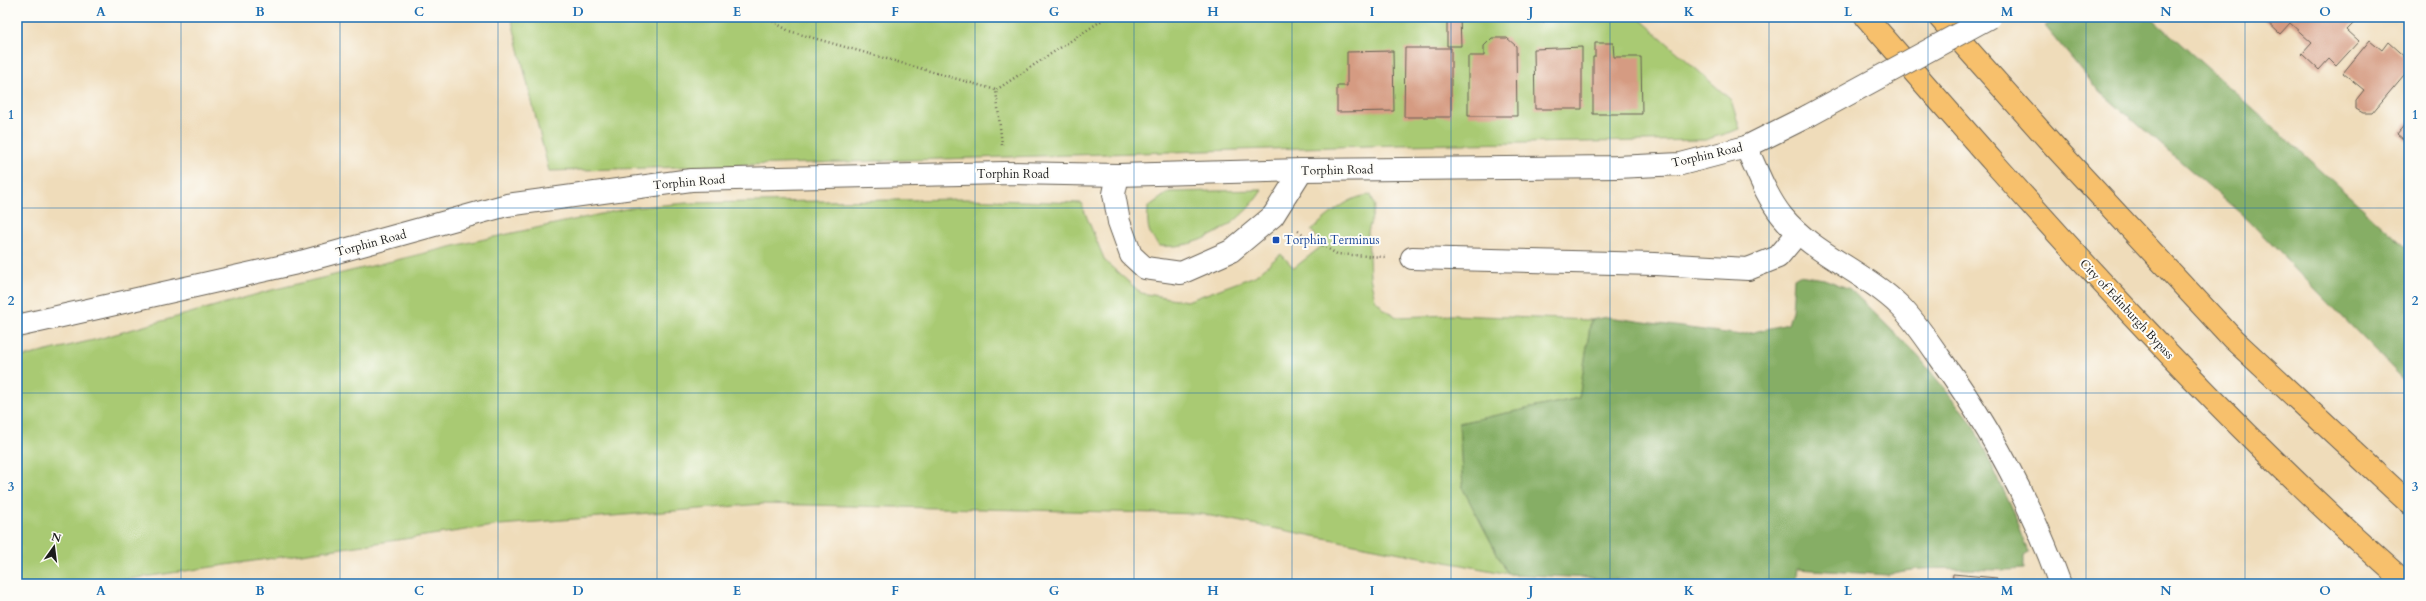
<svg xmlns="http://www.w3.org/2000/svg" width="2426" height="601" viewBox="0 0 2426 601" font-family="Cardo,serif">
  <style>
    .green { fill: #a9ca73; stroke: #627348 }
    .forest { fill: #86ae65; stroke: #516540 }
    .building { fill: #d59b82 }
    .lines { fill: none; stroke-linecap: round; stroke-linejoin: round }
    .minor-casing { stroke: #665f53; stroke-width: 24 }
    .highway-casing { stroke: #665f53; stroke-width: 24 }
    .path { stroke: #665f53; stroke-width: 2.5; stroke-dasharray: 1 3; stroke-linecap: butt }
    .minor { stroke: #fff; stroke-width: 22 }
    .highway { stroke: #f7c06c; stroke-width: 22 }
    .minor-bridge-casing { stroke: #665f53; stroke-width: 24; stroke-linecap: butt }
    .minor-bridge { stroke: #fff; stroke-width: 22 }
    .grid { fill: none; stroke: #1f6fb2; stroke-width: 1; stroke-opacity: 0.55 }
    .transit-dot { fill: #1a4fb4; stroke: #fdfcf7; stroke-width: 1.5 }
    .labels { text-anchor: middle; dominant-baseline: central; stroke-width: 4; stroke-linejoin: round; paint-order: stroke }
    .street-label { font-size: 12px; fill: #1c1c1c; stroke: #fdfcf7 }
    .transit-label { font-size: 12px; fill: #164399; stroke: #fdfcf7; text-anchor: start }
    .neatline { fill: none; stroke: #1f6fb2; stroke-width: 1.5 }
    .grid-label { font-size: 13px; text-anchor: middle; font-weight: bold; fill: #1f6fb2 }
  </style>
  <rect width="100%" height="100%" fill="#fdfcf7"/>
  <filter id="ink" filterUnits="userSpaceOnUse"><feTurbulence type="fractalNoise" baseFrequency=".025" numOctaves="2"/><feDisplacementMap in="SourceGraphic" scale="8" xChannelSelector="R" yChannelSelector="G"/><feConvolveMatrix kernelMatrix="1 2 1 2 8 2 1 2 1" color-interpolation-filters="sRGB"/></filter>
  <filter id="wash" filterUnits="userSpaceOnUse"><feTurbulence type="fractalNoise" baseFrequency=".012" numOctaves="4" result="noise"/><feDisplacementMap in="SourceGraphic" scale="16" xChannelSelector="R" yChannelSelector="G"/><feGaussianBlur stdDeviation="0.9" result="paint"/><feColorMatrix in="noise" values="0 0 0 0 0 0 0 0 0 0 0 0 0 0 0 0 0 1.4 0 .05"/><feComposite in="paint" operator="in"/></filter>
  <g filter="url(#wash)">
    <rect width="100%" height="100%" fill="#efdcba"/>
    <!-- green -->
    <g class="green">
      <path d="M511 17H1638L1731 100 1740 129 1705 140 1399 145 549 171Z"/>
      <path d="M1262 190C1242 223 1199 250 1160 246 1147 235 1147 224 1148 207L1169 192Z"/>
      <path d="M1371 195 1375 206 1368 232 1370 277 1375 299 1385 310 1397 317 1452 315 1591 320 1579 398 1459 423 1463 489 1508 574 1201 514 762 504 500 525 96 584H17V358L98 339 272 290 471 242 629 208 686 203 966 199 1081 203 1105 261 1141 293 1187 301 1255 276 1281 254 1294 268 1323 245 1311 230C1329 216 1347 196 1371 195Z"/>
    </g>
    <!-- forest -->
    <g class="forest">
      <path d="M2061 17H2151L2409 250V385L2247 219 2097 89 2045 26Z"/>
      <path d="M1799 275 1824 279 1850 289 1918 356 1972 423 2015 515 2029 552 2024 555V569C1982 573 1926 562 1888 575L1797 569 1795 584H1660L1651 581 1508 574 1463 489 1459 423 1579 398 1591 320 1607 317 1741 335 1788 324 1792 311 1794 278Z"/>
    </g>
    <g id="blocks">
      <!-- building -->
      <g class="building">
        <path d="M1447 17H1460L1461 46H1447Z"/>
        <rect x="1530" y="17" width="13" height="5"/>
        <path d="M2264 17H2348L2354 23 2347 30 2359 41 2336 66 2329 59 2319 70 2302 54 2312 43 2290 23 2280 34 2263 18Z"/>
        <path d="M1492 38H1507L1516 46 1517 116H1468V56H1484V46Z"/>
        <path d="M2370 40 2382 50 2388 42 2409 61V69L2372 113H2363L2356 109V100L2364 90 2343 73Z"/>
        <path d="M1595 43H1613L1614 57H1641L1642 114H1593V57H1595Z"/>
        <path d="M1582 47V109H1535L1534 49Z"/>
        <path d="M1405 48H1451V117H1404Z"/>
        <path d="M1393 51 1394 111 1337 112V86H1347V52Z"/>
        <path d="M2409 119V144L2397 134Z"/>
        <path d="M1953 574 1997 578 1996 584H1952Z"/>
      </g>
    </g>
  </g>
  <g filter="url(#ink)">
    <use href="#blocks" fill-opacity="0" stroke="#665f53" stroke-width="1"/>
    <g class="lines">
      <!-- minor casing -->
      <g class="minor-casing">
        <g id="minor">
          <path d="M1746 147C1757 170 1766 196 1782 216 1813 254 1865 272 1900 306 1915 321 1928 341 1940 358 1990 427 2031 504 2060 584"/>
          <path d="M1118 175 1114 194 1119 222 1131 255 1145 268 1181 273 1231 251 1273 216 1302 170"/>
          <path d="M1412 258 1655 264 1748 269 1778 257 1798 233"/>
          <path d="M17 326 297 263 507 205 691 180 1005 173 1118 175 1302 170 1616 167 1681 164 1746 147 1808 116"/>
        </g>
      </g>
      <!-- highway casing -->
      <g class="highway-casing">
        <g id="highway">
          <path d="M1866 17C2038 214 2210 411 2407 584"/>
          <path d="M1939 17 2054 146 2233 339 2409 503"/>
        </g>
      </g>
      <!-- path -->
      <g class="path">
        <path d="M766 17 789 31 996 90"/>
        <path d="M1002 145 996 90 1107 17"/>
        <path d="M1298 231 1337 254 1385 257"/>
      </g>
      <!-- minor -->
      <use href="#minor" class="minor"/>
      <!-- highway -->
      <use href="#highway" class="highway"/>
      <!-- minor-bridge casing -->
      <g class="minor-bridge-casing">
        <path id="minor-bridge" d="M1808 116 1990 17"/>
      </g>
      <!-- minor-bridge -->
      <use href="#minor-bridge" class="minor-bridge"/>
    </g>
  </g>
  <!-- grid -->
  <path class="grid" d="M181 17V584M340 17V584M498 17V584M657 17V584M816 17V584M975 17V584M1134 17V584M1292 17V584M1451 17V584M1610 17V584M1769 17V584M1928 17V584M2086 17V584M2245 17V584M17 208H2409M17 393H2409"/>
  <!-- markers -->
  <rect class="transit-dot" x="1272" y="236" width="8" height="8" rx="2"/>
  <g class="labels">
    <!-- street labels -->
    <g class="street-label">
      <text transform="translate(1707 155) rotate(-13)">Torphin Road</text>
      <text transform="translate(1337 170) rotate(-1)">Torphin Road</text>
      <text x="1013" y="174">Torphin Road</text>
      <text transform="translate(689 182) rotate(-5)">Torphin Road</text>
      <text transform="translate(371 243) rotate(-15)">Torphin Road</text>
      <text transform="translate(2127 309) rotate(47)">City of Edinburgh Bypass</text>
    </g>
    <!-- transit labels -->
    <g class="transit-label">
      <text x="1284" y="240">Torphin Terminus</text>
    </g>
  </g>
  <!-- margin -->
  <rect width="2426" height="601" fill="none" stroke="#fdfcf7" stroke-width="44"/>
  <!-- north arrow -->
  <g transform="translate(54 547) rotate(14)" stroke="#fdfcf7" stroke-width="3" paint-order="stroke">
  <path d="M0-3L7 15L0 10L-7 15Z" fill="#1c1c1c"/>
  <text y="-6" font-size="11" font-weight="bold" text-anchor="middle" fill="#1c1c1c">N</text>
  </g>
  <rect x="22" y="22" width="2382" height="557" class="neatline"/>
  <g class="grid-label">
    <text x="101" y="16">A</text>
    <text x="260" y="16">B</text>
    <text x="419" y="16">C</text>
    <text x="578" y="16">D</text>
    <text x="737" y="16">E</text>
    <text x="895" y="16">F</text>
    <text x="1054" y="16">G</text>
    <text x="1213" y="16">H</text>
    <text x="1372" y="16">I</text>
    <text x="1531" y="16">J</text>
    <text x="1689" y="16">K</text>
    <text x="1848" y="16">L</text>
    <text x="2007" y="16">M</text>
    <text x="2166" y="16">N</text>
    <text x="2325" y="16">O</text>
    <text x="11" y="119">1</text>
    <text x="2415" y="119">1</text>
    <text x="11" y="305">2</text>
    <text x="2415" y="305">2</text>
    <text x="11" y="491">3</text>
    <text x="2415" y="491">3</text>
    <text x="101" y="595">A</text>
    <text x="260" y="595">B</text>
    <text x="419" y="595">C</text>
    <text x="578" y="595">D</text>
    <text x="737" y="595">E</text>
    <text x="895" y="595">F</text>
    <text x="1054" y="595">G</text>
    <text x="1213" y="595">H</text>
    <text x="1372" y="595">I</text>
    <text x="1531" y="595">J</text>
    <text x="1689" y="595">K</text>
    <text x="1848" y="595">L</text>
    <text x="2007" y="595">M</text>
    <text x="2166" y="595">N</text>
    <text x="2325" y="595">O</text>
  </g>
</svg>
